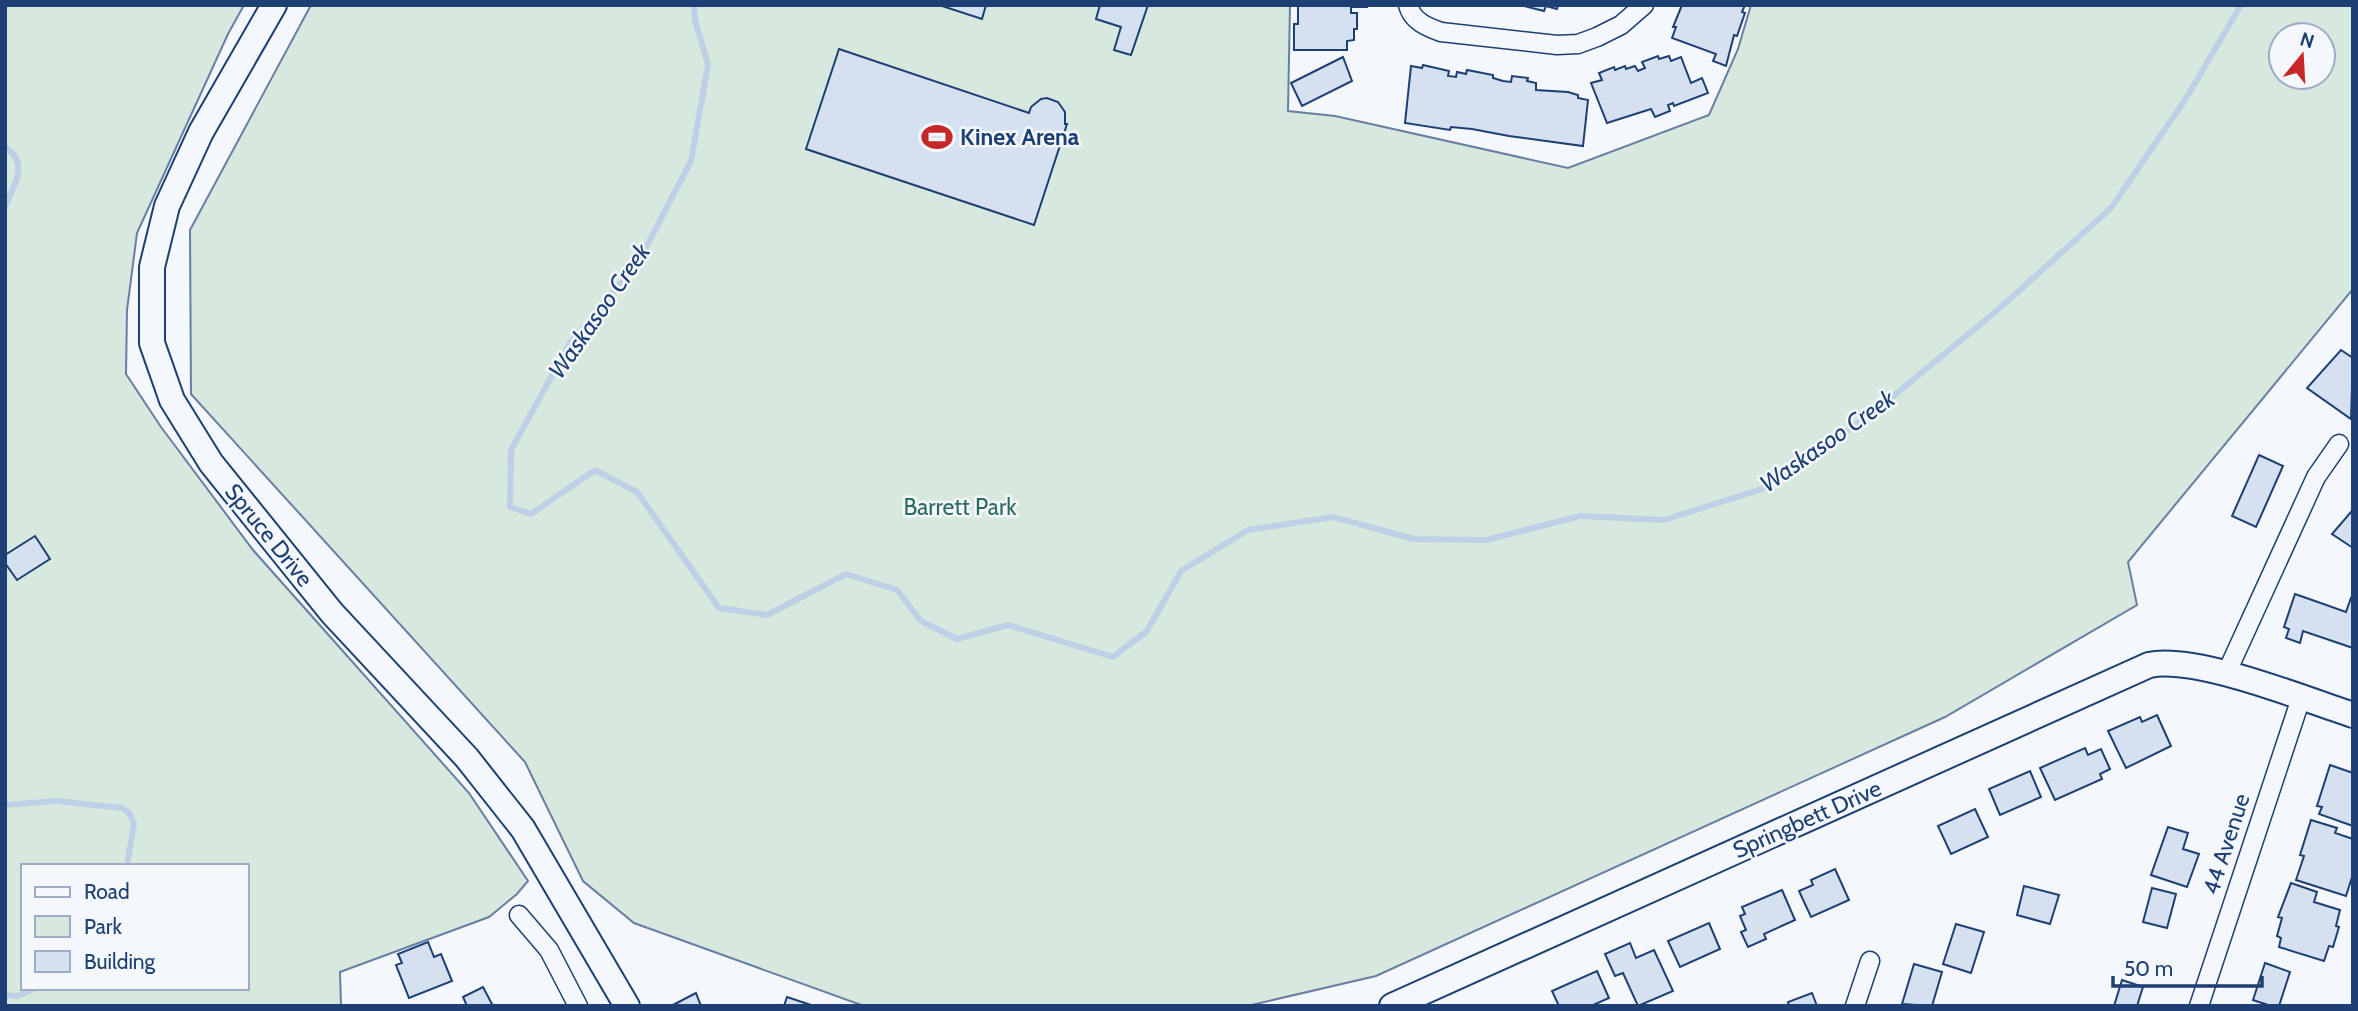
<svg xmlns="http://www.w3.org/2000/svg" width="2358" height="1011" viewBox="0 0 2358 1011" font-family="Cabin,sans-serif">
  <style>
    .green { fill: #d7e8df; stroke: #687fa3; stroke-width: 2; fill-rule: evenodd }
    .lines { fill: none; stroke-linecap: round; stroke-linejoin: round }
    .stream { stroke: #bed0e5; stroke-width: 6 }
    .building { fill: #d5e0f0; stroke: #1d3f73; stroke-width: 2 }
    .street-casing { stroke: #1d3f73; stroke-width: 21 }
    .secondary-casing { stroke: #1d3f73; stroke-width: 28 }
    .street { stroke: #f4f7fb; stroke-width: 18 }
    .secondary { stroke: #f4f7fb; stroke-width: 24 }
    .labels { text-anchor: middle; dominant-baseline: central; stroke-width: 5; stroke-linejoin: round; paint-order: stroke }
    .poi-label { font-size: 23px; font-weight: bold; fill: #1d3f73; stroke: #f4f7fb; text-anchor: start }
    .park-label { font-size: 23px; fill: #2c6c60; stroke: #f4f7fb }
    .street-label { font-size: 23px; fill: #1d3f73; stroke: #f4f7fb }
    .water-label { font-size: 24px; font-style: italic; fill: #1d3f73; stroke: #f4f7fb }
  </style>
  <rect width="100%" height="100%" fill="#f4f7fb"/>
  <!-- green -->
  <g class="green">
    <path d="M5 5H244L228 34 137 233 127 310 126 374 161 427 253 550 469 793 528 881 517 894 489 917 340 972 341 1006H5ZM23 866H247V988H23Z"/>
    <path d="M311 5H1290L1288 111 1335 116 1568 168 1709 115 1738 49 1751 5H2353V289L2128 562 2137 605 1945 717 1376 976 1247 1006H864L634 923 583 881 525 762 191 394 190 230ZM2281 35H2323V77H2281Z"/>
  </g>
  <g class="lines">
    <!-- stream -->
    <g class="stream">
      <path d="M694 5 695 20 708 65 691 161 638 263 570 343 511 450 510 507 531 514 595 470 637 492 719 608 767 615 846 574 897 590 921 621 957 639 1008 625 1113 657 1147 631 1181 571 1248 530 1333 517 1414 539 1486 540 1580 516 1664 520 1762 489 1874 412 2000 308 2111 208 2185 100 2241 5"/>
      <path d="M5 148C30 161 14 187 5 206"/>
      <path d="M5 805 57 801 122 808 129 813 134 823 127 866"/>
      <path d="M5 995 17 996 36 988"/>
    </g>
  </g>
  <!-- building -->
  <g class="building">
    <path d="M939 5H986L982 19Z"/>
    <path d="M1100 5H1148L1131 55 1114 50 1121 27 1096 19Z"/>
    <path d="M1298 5H1367V7H1351V13H1357V29H1354V40L1347 41V50H1294V24H1298Z"/>
    <path d="M1520 5H1558L1557 9 1546 6 1544 11Z"/>
    <path d="M1682 5H1745L1742 12 1745 13 1737 36 1734 35 1726 66 1713 61 1716 54 1672 38 1676 27H1673Z"/>
    <path d="M839 49 1029 113 1031 107 1041 99 1047 98 1058 102 1065 112V124H1067L1034 225 806 149Z"/>
    <path d="M1658 56 1659 59 1669 56 1671 61 1681 57 1691 83 1702 78 1708 93 1674 106 1673 103 1668 105 1670 111 1655 117 1651 109 1607 123 1591 83 1602 80 1599 73 1614 67 1615 70 1625 66 1626 69 1635 66 1638 71 1645 68 1642 62Z"/>
    <path d="M1343 57 1352 81 1302 106 1291 83Z"/>
    <path d="M1423 65 1449 71 1448 76 1456 77 1457 72 1466 74 1467 70 1493 75V78L1503 81 1511 82 1512 76 1528 78 1527 81 1536 83V90L1568 92 1578 95V98L1588 100 1583 146 1509 136 1472 129 1451 127 1450 130 1405 123 1411 66 1422 68Z"/>
    <path d="M2341 350 2353 358 2351 419 2307 388Z"/>
    <path d="M2259 455 2283 466 2256 527 2232 516Z"/>
    <path d="M2351 512 2353 514V548L2332 534Z"/>
    <path d="M35 536 50 559 17 580 5 563V555Z"/>
    <path d="M2295 594 2346 612 2351 598 2353 599V648L2303 631 2300 643 2286 638 2289 629 2284 627Z"/>
    <path d="M2157 715 2171 746 2126 768 2108 731 2140 717 2142 722Z"/>
    <path d="M2085 748 2088 755 2101 749 2110 769 2100 774 2102 779 2055 800 2040 768Z"/>
    <path d="M2330 765 2353 773V826L2319 814 2322 807 2317 806Z"/>
    <path d="M2030 771 2041 797 2000 815 1989 789Z"/>
    <path d="M1975 809 1988 837 1951 854 1938 826Z"/>
    <path d="M2311 820 2337 828 2335 833 2353 839V874L2346 896 2296 880 2304 856 2300 855Z"/>
    <path d="M2168 827 2188 833 2183 849 2199 854 2187 887 2151 875Z"/>
    <path d="M1835 869 1849 900 1811 917 1799 891 1813 885 1811 880Z"/>
    <path d="M2291 883 2317 892 2314 902 2340 910 2336 926 2339 927 2333 947 2329 946 2324 961 2279 947 2281 938 2277 936 2282 918 2278 917Z"/>
    <path d="M2024 886 2059 895 2050 924 2017 915Z"/>
    <path d="M2152 888 2176 894 2167 928 2143 922Z"/>
    <path d="M1782 890 1795 920 1764 934 1766 939 1748 947 1741 932 1746 930 1740 916 1745 914 1742 907Z"/>
    <path d="M1709 923 1720 949 1680 967 1668 941Z"/>
    <path d="M1956 924 1984 932 1971 973 1943 964Z"/>
    <path d="M428 942 434 957 441 954 452 981 409 998 396 965 402 963 398 954Z"/>
    <path d="M1630 943 1636 958 1654 950 1673 991 1638 1006 1623 973 1615 976 1605 954Z"/>
    <path d="M2265 963 2290 972 2279 1006H2271L2253 1000Z"/>
    <path d="M1914 964 1942 972 1932 1006 1902 1004Z"/>
    <path d="M1597 971 1609 998 1591 1006H1559L1552 991Z"/>
    <path d="M2122 980 2143 987 2137 1006H2114Z"/>
    <path d="M483 987 493 1006H467L463 997Z"/>
    <path d="M696 993 701 1006H671Z"/>
    <path d="M1812 993 1817 1006H1789L1788 1002Z"/>
    <path d="M787 997 814 1006H784Z"/>
  </g>
  <g class="lines">
    <!-- street casing -->
    <g class="street-casing">
      <g id="street">
        <path d="M1408 5C1412 21 1427 27 1441 32L1557 45 1578 44 1597 37 1621 25 1644 5"/>
        <path d="M2226 674 2316 477 2339 444"/>
        <path d="M519 915 549 950 578 1006"/>
        <path d="M1855 1006 1870 961"/>
        <path d="M2199 1006 2301 698"/>
      </g>
    </g>
    <!-- secondary casing -->
    <g class="secondary-casing">
      <g id="secondary">
        <path d="M274 5 201 132 167 206 152 267V343L172 400 211 463 332 613 467 758 523 829 627 1006"/>
        <path d="M1392 1006 2149 665C2196 655 2304 699 2353 715"/>
      </g>
    </g>
    <!-- street -->
    <use href="#street" class="street"/>
    <!-- secondary -->
    <use href="#secondary" class="secondary"/>
  </g>
  <!-- icons -->
  <defs>
    <g id="stadium-bare" transform="scale(2.415)"><path d="M0-5a6.5 5 0 1 0 0 10a6.5 5 0 1 0 0-10ZM-3.5-1.8h7v3.6h-7Z" fill="#c62828" stroke="#f4f7fb" stroke-width="2.5" paint-order="stroke"/></g>
  </defs>
  <g fill-rule="evenodd">
    <use href="#stadium-bare" x="937" y="137"/>
  </g>
  <g class="labels">
    <!-- poi labels -->
    <g class="poi-label">
      <text x="960" y="137">Kinex Arena</text>
    </g>
    <!-- park labels -->
    <g class="park-label">
      <text x="960" y="507">Barrett Park</text>
    </g>
    <!-- street labels -->
    <g class="street-label">
      <text transform="translate(269 535) rotate(51)">Spruce Drive</text>
      <text transform="translate(1807 819) rotate(-24)">Springbett Drive</text>
      <text transform="translate(2226 844) rotate(-72)">44 Avenue</text>
    </g>
    <!-- water labels -->
    <g class="water-label">
      <text transform="translate(599 311) rotate(-55)">Waskasoo Creek</text>
      <text transform="translate(1827 441) rotate(-35)">Waskasoo Creek</text>
    </g>
  </g>
  <!-- border -->
  <rect width="2358" height="1011" fill="none" stroke="#1d3f73" stroke-width="14"/>
  <!-- legend -->
  <rect x="21" y="864" width="228" height="126" fill="#f4f7fb" stroke="#9eadc5" stroke-width="2"/>
  <rect x="35" y="887" width="35" height="10" fill="#f4f7fb" stroke="#9eadc5" stroke-width="2"/>
  <text x="84" y="899" font-size="21" fill="#1d3f73">Road</text>
  <rect x="35" y="916" width="35" height="21" fill="#d7e8df" stroke="#9eadc5" stroke-width="2"/>
  <text x="84" y="934" font-size="21" fill="#1d3f73">Park</text>
  <rect x="35" y="951" width="35" height="21" fill="#d5e0f0" stroke="#9eadc5" stroke-width="2"/>
  <text x="84" y="969" font-size="21" fill="#1d3f73">Building</text>
  <!-- north arrow -->
  <g transform="translate(2302 56) rotate(18)"><circle r="33" fill="#f4f7fb" stroke="#9eadc5" stroke-width="2"/>
  <path d="M0-5L12 26L0 18L-12 26Z" fill="#c62828"/>
  <text y="-10" font-size="19" font-weight="bold" text-anchor="middle" fill="#1d3f73">N</text>
  </g>
  <!-- scale -->
  <path d="M2113 976v10h149v-10" fill="none" stroke="#1d3f73" stroke-width="3.5"/>
  <text x="2124" y="976" font-size="21" fill="#1d3f73" stroke="#f4f7fb" stroke-width="5" paint-order="stroke">50 m</text>
</svg>
